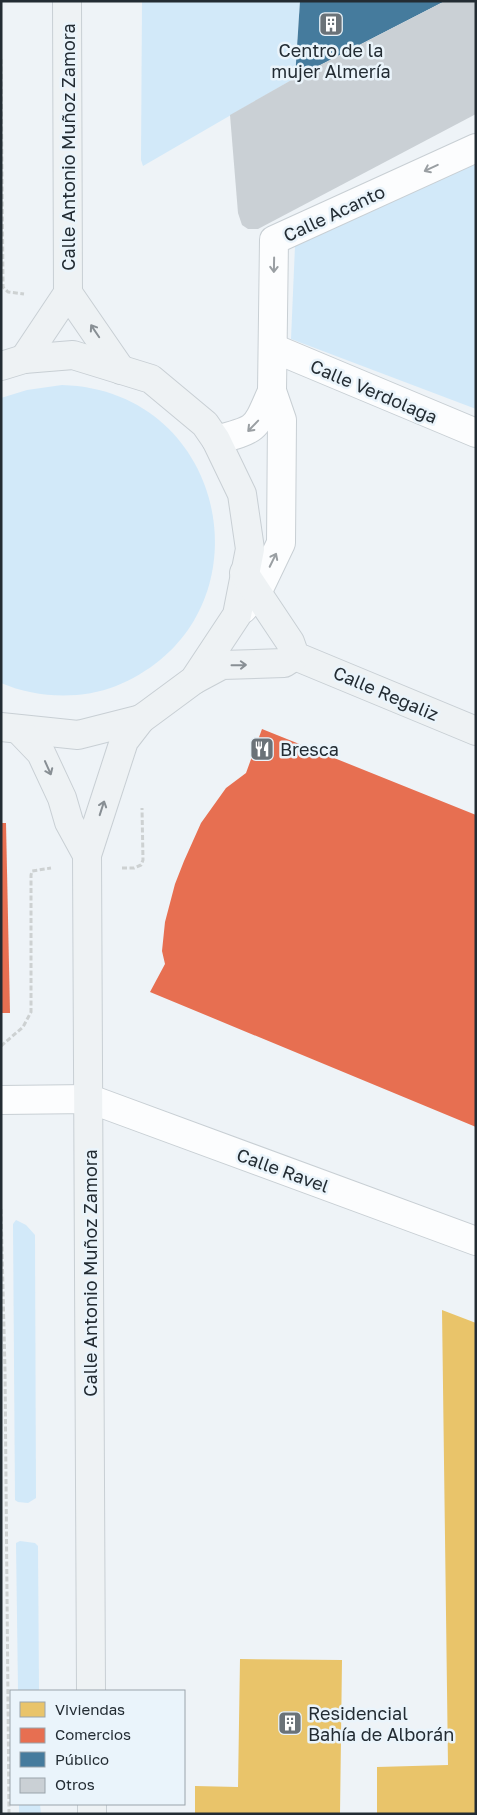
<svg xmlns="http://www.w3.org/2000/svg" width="477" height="1815" viewBox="0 0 477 1815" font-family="'Golos Text',sans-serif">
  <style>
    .green { fill: #d2e9f9 }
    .homes { fill: #e9c46a }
    .shops { fill: #e76f51 }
    .public { fill: #457b9d }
    .building { fill: #cad0d5 }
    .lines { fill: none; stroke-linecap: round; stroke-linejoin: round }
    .street-casing { stroke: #c8cfd4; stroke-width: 30 }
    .secondary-casing { stroke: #c8cfd4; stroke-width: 30 }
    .path { stroke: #cdd1d2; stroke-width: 3; stroke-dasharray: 5 2.5; stroke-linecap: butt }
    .street { stroke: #fcfdfe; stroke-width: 28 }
    .secondary { stroke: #eef2f4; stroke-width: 28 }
    .oneway { stroke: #9a9fa3 }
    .oneway2 { stroke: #888f94 }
    .labels { text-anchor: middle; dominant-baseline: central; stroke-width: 5; stroke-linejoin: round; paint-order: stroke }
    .poi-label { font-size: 18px; fill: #232c33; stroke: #eaf4fb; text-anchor: start }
    .street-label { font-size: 18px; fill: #232c33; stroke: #eaf4fb }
  </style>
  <rect width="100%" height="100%" fill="#eef3f7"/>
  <!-- green -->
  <g class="green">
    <path d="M142 1H300L295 78 143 166 141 160Z"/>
    <path d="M476 161V409L291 339 295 246Z"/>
    <path d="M62 385C233 390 274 622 116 686 80 700 36 698 1 683V398L27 390Z"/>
    <path d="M16 1220 26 1225 35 1235 36 1498 28 1503 18 1502 15 1500 13 1224Z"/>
    <path d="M20 1541 35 1543 38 1546 39 1691H18L16 1543Z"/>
    <path d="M19 1804H40L41 1814H19Z"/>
  </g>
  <!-- homes -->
  <g class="homes">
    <path d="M442 1310 476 1323V1814H377V1767L448 1765Z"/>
    <path d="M240 1659 342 1660 340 1814H195V1786L238 1787Z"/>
  </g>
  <!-- shops -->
  <g class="shops">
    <path d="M262 729 476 815V1127L150 992 165 964 162 951 165 922 175 884 184 861 201 823 226 788 246 773Z"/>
    <path d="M1 823H6L10 1013H1Z"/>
  </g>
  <!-- public -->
  <path class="public" d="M300 1H445L295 78Z"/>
  <!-- building -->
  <path class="building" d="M445 1H476V114L258 229H248L242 225 238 213 230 115 295 78Z"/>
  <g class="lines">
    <!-- street casing -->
    <g class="street-casing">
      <g id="street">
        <path d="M273 348 476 433"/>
        <path d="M216 440C258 429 255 430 272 391"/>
        <path d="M243 609 258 591 281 543 282 420 272 391 274 240 476 148"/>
        <path d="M1 1100 90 1099 476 1241"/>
      </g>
    </g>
    <!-- secondary casing -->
    <g class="secondary-casing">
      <g id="secondary">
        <path d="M67 1 68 293 121 370"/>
        <path d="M24 359 68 293"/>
        <path d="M1 366 24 359 73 355 151 379 205 424 216 440 242 494 250 549 237 615 194 680 148 714 141 719 78 735 1 727"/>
        <path d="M244 573 290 642 295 656 476 731"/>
        <path d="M194 680 222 665 284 663 295 656"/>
        <path d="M19 730 41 753 62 798 69 822 87 855"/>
        <path d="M91 1691 87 855 124 741 141 719"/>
        <path d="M92 1804V1814"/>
      </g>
    </g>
    <!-- path -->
    <g class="path">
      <path d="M1 59 3 287 8 292 24 294"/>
      <path d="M122 868H134L141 865 143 860 142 808"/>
      <path d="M1 1046 23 1027 31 1012V875L32 871 51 868"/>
      <path d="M1 1209 5 1370 9 1814"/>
    </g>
    <!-- street -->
    <use href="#street" class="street"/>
    <!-- secondary -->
    <use href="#secondary" class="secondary"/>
  </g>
  <!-- one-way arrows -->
  <defs><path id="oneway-shaft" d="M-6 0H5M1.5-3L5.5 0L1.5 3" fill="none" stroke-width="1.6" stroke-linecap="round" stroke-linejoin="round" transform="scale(1.25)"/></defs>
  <g class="oneway">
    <use href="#oneway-shaft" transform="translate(431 168) rotate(155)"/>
    <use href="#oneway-shaft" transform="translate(274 265) rotate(91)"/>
    <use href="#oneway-shaft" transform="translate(253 426) rotate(134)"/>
    <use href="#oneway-shaft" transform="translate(273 560) rotate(-64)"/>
  </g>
  <g class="oneway2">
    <use href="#oneway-shaft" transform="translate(95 331) rotate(-124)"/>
    <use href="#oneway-shaft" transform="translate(239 665) rotate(-1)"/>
    <use href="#oneway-shaft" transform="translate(48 768) rotate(66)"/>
    <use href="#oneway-shaft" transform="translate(102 808) rotate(-72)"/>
  </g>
  <!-- icons -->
  <defs>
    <g id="building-square" transform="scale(1.25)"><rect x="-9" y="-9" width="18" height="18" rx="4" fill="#6a7278" stroke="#eaf4fb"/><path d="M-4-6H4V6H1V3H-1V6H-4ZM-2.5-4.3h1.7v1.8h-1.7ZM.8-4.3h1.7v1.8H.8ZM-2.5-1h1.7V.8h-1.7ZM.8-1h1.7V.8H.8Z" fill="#fff"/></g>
    <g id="restaurant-square" transform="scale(1.25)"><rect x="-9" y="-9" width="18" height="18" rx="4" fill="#6a7278" stroke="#eaf4fb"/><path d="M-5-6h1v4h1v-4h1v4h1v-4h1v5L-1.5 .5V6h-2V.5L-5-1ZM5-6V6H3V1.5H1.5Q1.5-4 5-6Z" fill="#fff"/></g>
  </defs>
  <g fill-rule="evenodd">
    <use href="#building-square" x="331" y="24"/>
    <use href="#restaurant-square" x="262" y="749"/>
    <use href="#building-square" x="290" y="1723"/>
  </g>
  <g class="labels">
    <!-- poi labels -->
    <g class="poi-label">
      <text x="331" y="50" text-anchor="middle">Centro de la<tspan x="331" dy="21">mujer Almería</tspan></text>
      <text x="280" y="749">Bresca</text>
      <text x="308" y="1713">Residencial<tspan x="308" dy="21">Bahía de Alborán</tspan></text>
    </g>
    <!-- street labels -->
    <g class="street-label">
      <text transform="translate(68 147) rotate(-90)">Calle Antonio Muñoz Zamora</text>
      <text transform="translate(334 213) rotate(-25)">Calle Acanto</text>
      <text transform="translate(374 391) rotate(23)">Calle Verdolaga</text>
      <text transform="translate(386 693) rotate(23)">Calle Regaliz</text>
      <text transform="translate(283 1170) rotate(20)">Calle Ravel</text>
      <text transform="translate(90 1273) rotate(-90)">Calle Antonio Muñoz Zamora</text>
    </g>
  </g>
  <!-- border -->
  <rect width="477" height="1815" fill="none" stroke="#232c33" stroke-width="5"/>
  <!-- legend -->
  <rect x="10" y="1690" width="175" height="115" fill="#eaf4fb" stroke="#9aa4ab"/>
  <rect x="20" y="1702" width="25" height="15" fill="#e9c46a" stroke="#9aa4ab"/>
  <text x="55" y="1715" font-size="15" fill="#232c33">Viviendas</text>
  <rect x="20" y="1728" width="25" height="15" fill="#e76f51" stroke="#9aa4ab"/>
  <text x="55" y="1740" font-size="15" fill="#232c33">Comercios</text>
  <rect x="20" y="1752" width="25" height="15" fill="#457b9d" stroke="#9aa4ab"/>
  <text x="55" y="1765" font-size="15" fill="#232c33">Público</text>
  <rect x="20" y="1778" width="25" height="15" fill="#cad0d5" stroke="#9aa4ab"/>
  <text x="55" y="1790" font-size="15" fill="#232c33">Otros</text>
</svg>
